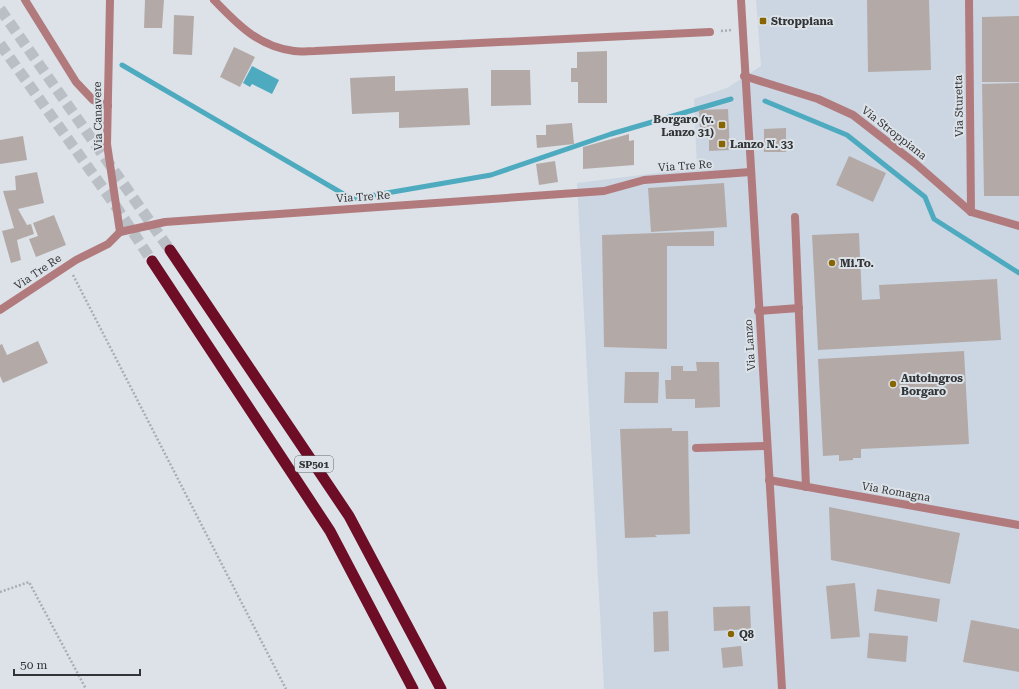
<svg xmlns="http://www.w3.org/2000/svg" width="1019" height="689" viewBox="0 0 1019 689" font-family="'Roboto Serif',serif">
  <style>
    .built { fill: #cbd6e2 }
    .water { fill: #4eabbf }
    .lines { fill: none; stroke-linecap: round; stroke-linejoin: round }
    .stream { stroke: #4eabbf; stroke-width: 5 }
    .building { fill: #b3aaa8 }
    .trunk-tunnel { stroke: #babfc5; stroke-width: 11; stroke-dasharray: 11 5.5; stroke-linecap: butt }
    .path { stroke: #a9aeb3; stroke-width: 2.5; stroke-dasharray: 2 2; stroke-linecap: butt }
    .service { stroke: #b17b7e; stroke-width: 8 }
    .minor { stroke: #b17b7e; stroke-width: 8 }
    .tertiary { stroke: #b17b7e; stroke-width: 8 }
    .trunk { stroke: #6d0e26; stroke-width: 11 }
    .poi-dot { fill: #886501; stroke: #dce2e8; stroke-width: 1.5 }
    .labels { text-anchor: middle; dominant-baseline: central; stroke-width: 4; stroke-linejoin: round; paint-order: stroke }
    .shield { fill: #dce2e8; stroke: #65696c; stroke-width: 1 }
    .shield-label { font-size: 10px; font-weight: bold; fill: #323537 }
    .poi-label { font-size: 11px; font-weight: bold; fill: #323537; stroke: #dce2e8; text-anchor: start }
    .street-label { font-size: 11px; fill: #323537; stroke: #dce2e8 }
  </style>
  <rect width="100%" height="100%" fill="#dce2e8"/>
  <!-- built -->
  <path class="built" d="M756 0H1019V689H604L577 183 697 168 694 99 727 88 761 66Z"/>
  <!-- water -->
  <path class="water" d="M252 66 279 80 272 94 252 84 250 87 243 83Z"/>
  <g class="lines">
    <!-- stream -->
    <g class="stream">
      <path d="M122 65 352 199 491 175 611 134 731 99"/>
      <path d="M765 101 847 135 925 197 934 219 1019 273"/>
    </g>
  </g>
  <!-- building -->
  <g class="building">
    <path d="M145 0H164L162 28H144Z"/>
    <path d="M867 0H929L931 70 868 72Z"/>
    <path d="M174 15 194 16 192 55 173 54Z"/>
    <path d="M1019 16V82H982V17Z"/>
    <path d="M234 47 255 57 240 87 220 77Z"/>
    <path d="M607 51V103H578V82H571V68H577V52Z"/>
    <path d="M491 70H530L531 105 491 106Z"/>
    <path d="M395 76V91L468 88 470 125 399 128V112L352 114 350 78Z"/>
    <path d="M1019 83V196H984L982 84Z"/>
    <path d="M728 109 730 150 709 151V129H700L699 110Z"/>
    <path d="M572 123 574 144 537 148 536 135H546V125Z"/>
    <path d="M786 128V152H764V129Z"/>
    <path d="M629 134V141L634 140V165L583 169V147Z"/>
    <path d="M23 136 27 160 0 164V140Z"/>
    <path d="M849 156 886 173 873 202 836 185Z"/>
    <path d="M555 161 558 182 539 185 536 164Z"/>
    <path d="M37 172 44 203 18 209 27 225 31 224 34 234 17 240 21 260 11 263 2 231 14 228 3 191 16 190 15 176Z"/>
    <path d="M724 183 727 227 651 232 648 188Z"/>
    <path d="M54 215 66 245 36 257 29 239 38 236 33 223Z"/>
    <path d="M714 231V246H667V349L604 347 602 235Z"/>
    <path d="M859 233 862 300 880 299 879 285 997 279 1001 340 818 350 812 235Z"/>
    <path d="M38 341 48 363 3 383 0 376V345L2 344 7 355Z"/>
    <path d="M964 351 969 444 861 449V458H853V460L839 461V455L823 456 818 359Z"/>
    <path d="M696 362H719L720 407 695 408V399H666L665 380H671V366H683V371H697Z"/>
    <path d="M625 372H659L658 403H624Z"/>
    <path d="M672 428V431H688L690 534 655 535 657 537 625 538 620 429Z"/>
    <path d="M829 507 960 533 950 584 831 560Z"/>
    <path d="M855 583 860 637 831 639 826 586Z"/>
    <path d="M877 589 940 599 937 622 874 611Z"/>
    <path d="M750 606 751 629 714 631 713 607Z"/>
    <path d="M668 611 669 651 654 652 653 612Z"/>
    <path d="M971 620 1019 629V672L963 662Z"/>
    <path d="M869 633 908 636 906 662 867 658Z"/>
    <path d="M741 646 743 666 723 668 721 648Z"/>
  </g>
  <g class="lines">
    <!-- trunk-tunnel -->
    <g class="trunk-tunnel">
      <path d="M0 9 170 250"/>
      <path d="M0 44 115 205 152 261"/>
    </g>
    <!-- path -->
    <g class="path">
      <path d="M721 31 732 30"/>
      <path d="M73 275 286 689"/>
      <path d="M0 592 29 582 86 689"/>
    </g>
    <!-- service -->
    <g class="service">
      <path d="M25 0 76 82 93 100 108 106"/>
      <path d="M795 217 806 487"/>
      <path d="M758 311 799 308"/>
      <path d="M696 448 767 446"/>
    </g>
    <!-- minor -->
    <g class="minor">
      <path d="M110 0 107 144 120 232"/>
      <path d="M214 0C237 24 259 47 294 51 301 52 308 51 315 51L710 32"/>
      <path d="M969 0 971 212"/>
      <path d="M744 76 818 99 853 115 916 164 971 212 1019 226"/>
      <path d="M0 310 76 260 108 244 120 232 165 222 604 191 644 180 750 172"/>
      <path d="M769 480 1019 525"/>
    </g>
    <!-- tertiary -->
    <path class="tertiary" d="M741 0 782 689"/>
    <!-- trunk -->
    <g class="trunk">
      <path d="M170 250 349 516 441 689"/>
      <path d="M152 261 330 531 413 689"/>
    </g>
  </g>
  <!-- markers -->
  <g class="poi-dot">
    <rect x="759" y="17" width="8" height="8" rx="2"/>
    <rect x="718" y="121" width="8" height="8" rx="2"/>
    <rect x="718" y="140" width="8" height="8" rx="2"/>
    <circle cx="832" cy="263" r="4"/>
    <circle cx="893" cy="384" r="4"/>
    <circle cx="731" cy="634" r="4"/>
  </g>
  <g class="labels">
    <!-- shield labels -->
    <rect class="shield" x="295" y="456" width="38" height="16" rx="3"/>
    <g class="shield-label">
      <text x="314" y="464">SP501</text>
    </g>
    <!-- poi labels -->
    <g class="poi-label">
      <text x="771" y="21">Stroppiana</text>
      <text x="714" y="119" text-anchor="end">Borgaro (v.<tspan x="714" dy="13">Lanzo 31)</tspan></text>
      <text x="730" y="144">Lanzo N. 33</text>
      <text x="840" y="263">Mi.To.</text>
      <text x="901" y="378">Autoingros<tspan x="901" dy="13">Borgaro</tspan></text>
      <text x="739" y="634">Q8</text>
    </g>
    <!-- street labels -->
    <g class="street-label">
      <text transform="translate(959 106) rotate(-91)">Via Sturetta</text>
      <text transform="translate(98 116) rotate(-91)">Via Canavere</text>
      <text transform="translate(894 133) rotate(38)">Via Stroppiana</text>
      <text transform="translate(685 166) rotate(-4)">Via Tre Re</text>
      <text transform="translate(363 197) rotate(-4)">Via Tre Re</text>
      <text transform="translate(38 272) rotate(-34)">Via Tre Re</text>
      <text transform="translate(750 345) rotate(-94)">Via Lanzo</text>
      <text transform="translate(896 492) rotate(10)">Via Romagna</text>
    </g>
  </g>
  <!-- scale -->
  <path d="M14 669v6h126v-6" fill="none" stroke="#323537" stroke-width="2"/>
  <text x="20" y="669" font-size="12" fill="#323537" stroke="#dce2e8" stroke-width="3" paint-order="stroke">50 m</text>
</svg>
